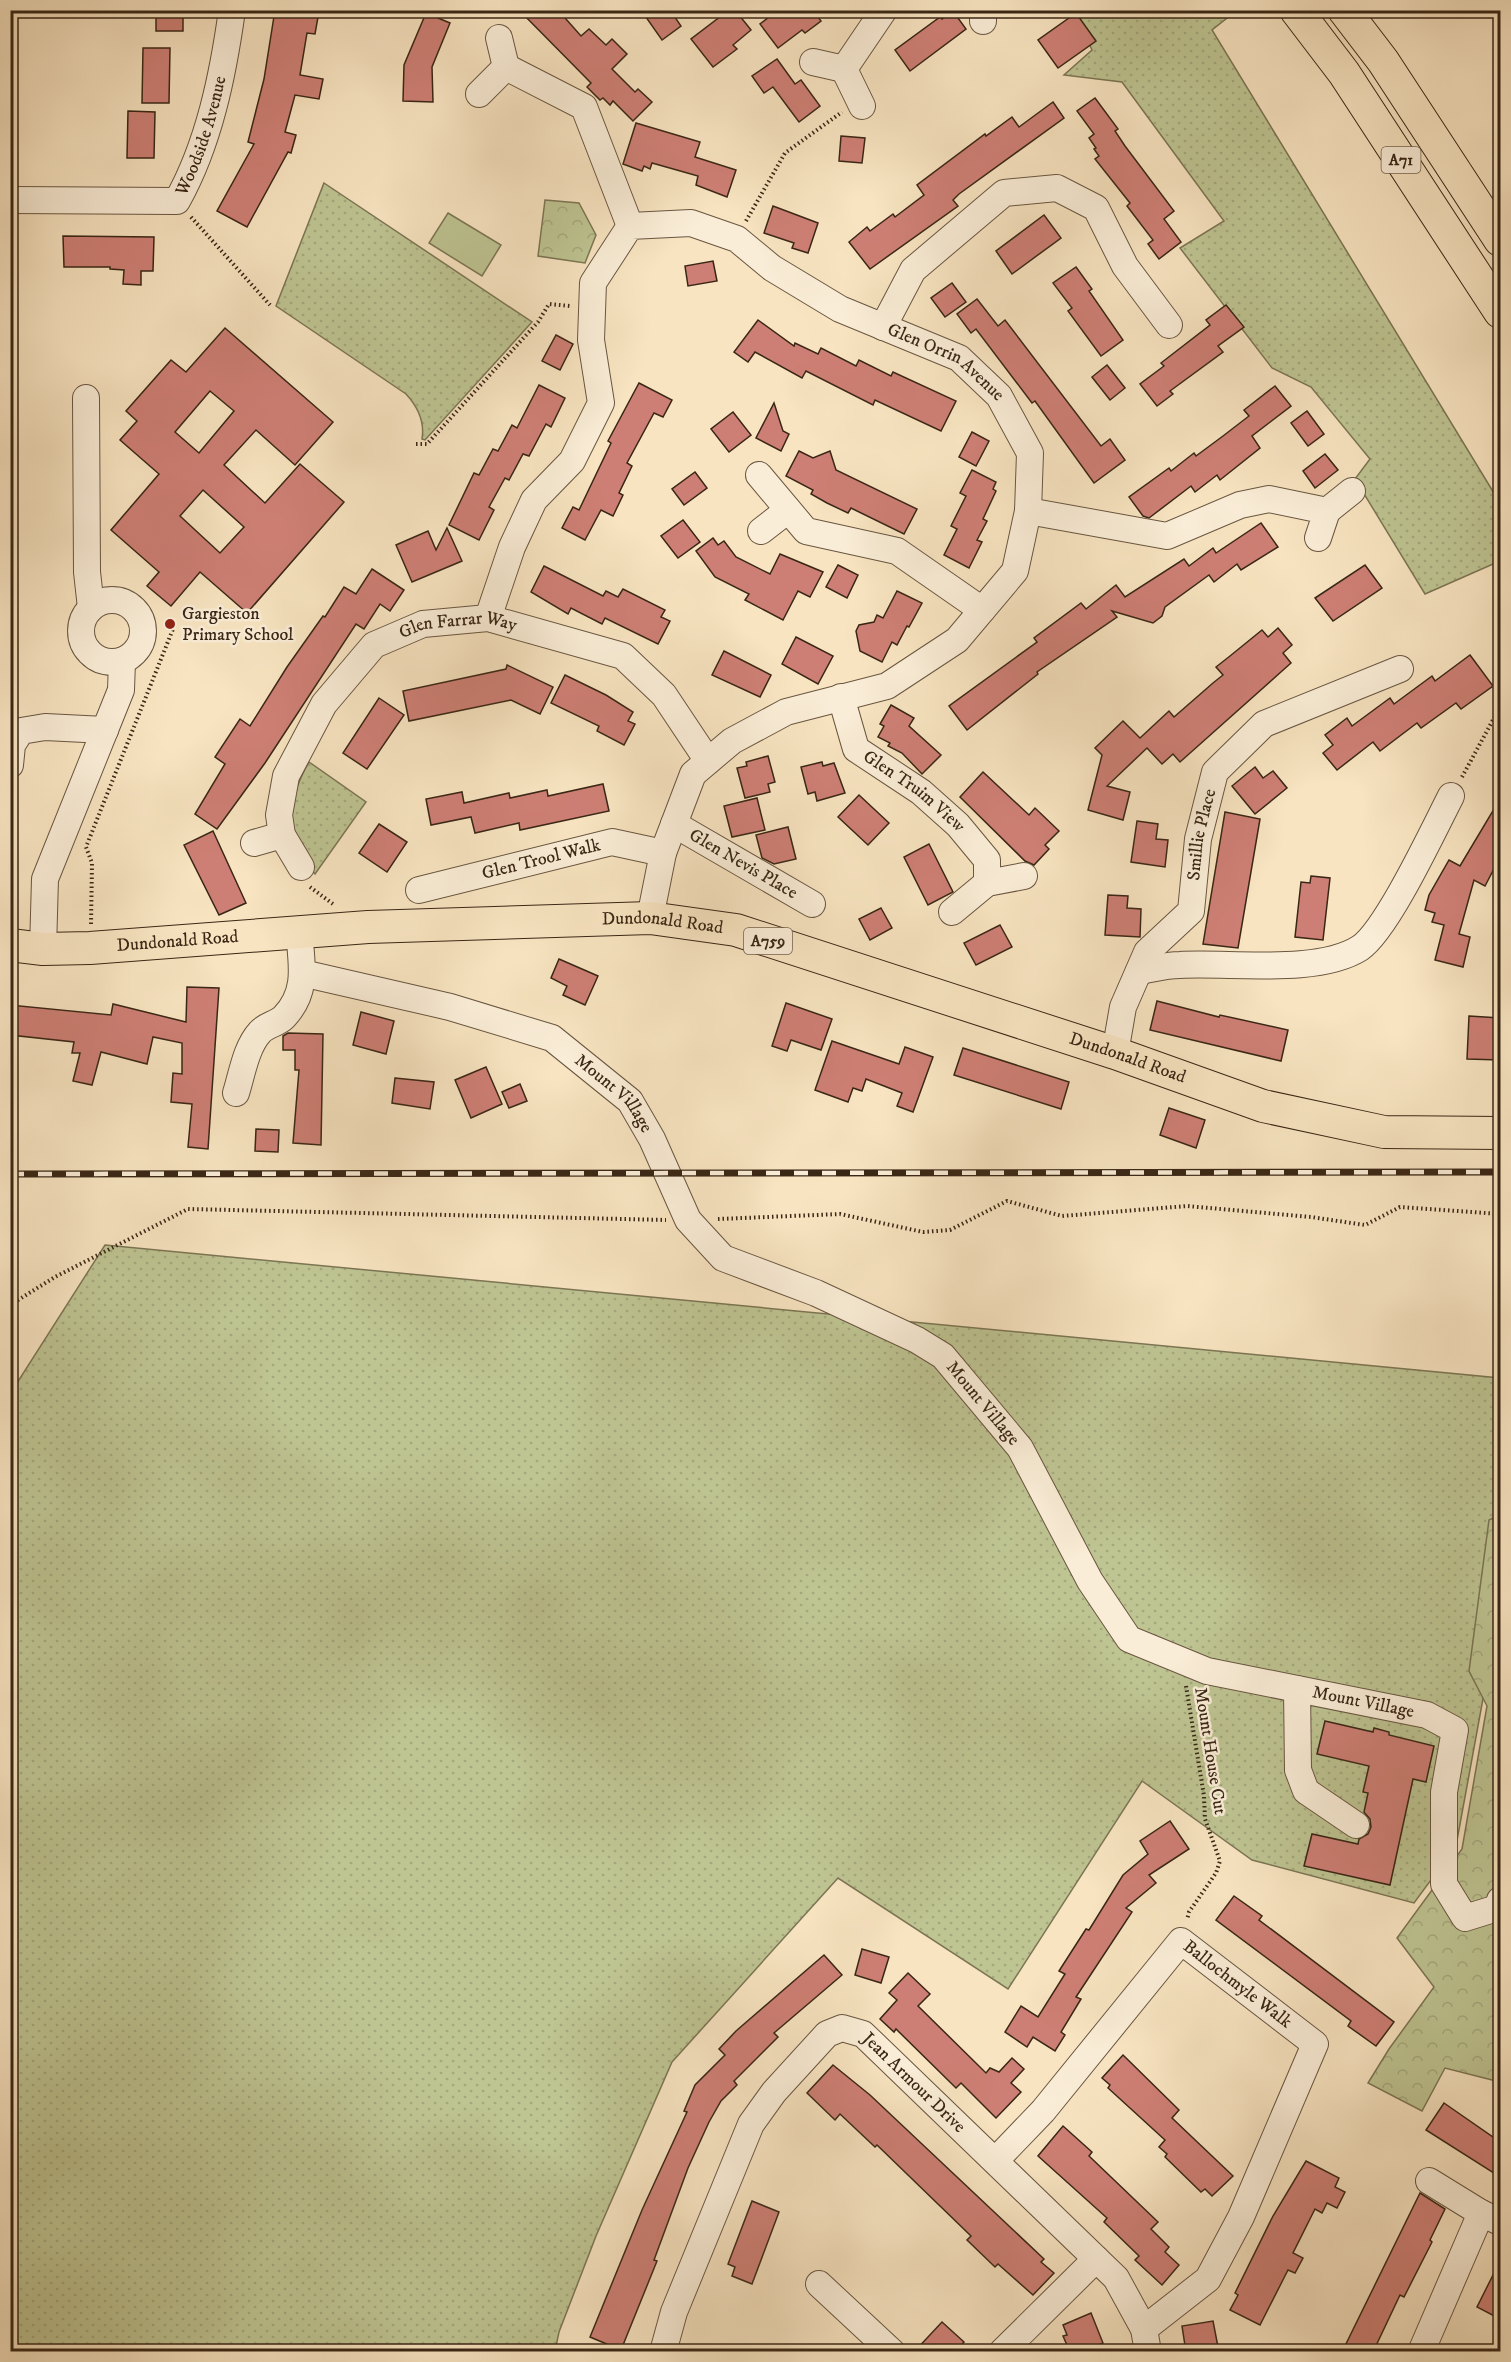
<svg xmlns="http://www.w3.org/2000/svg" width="1511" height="2362" viewBox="0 0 1511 2362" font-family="'IM FELL DW Pica',serif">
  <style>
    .grass { fill: url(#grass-dots); stroke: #7c7554; stroke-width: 1.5 }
    .forest { fill: url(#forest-crowns); stroke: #7c7554; stroke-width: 1.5 }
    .pitch { fill: #bec492; stroke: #7c7554; stroke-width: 1.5 }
    .building { fill: #ce7f75; stroke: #392615; stroke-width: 1.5; fill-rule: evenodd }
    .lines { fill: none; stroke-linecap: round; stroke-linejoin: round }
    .minor-casing { stroke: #695640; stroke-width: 28 }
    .major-casing { stroke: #392615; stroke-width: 34 }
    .path { stroke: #392615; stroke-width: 4; stroke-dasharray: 1.5 3; stroke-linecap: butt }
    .minor { stroke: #faedd7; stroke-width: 26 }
    .major { stroke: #f8e4c1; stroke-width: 32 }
    .rail-casing { stroke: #392615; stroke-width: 7 }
    .rail { stroke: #faedd7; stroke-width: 4.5; stroke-dasharray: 14; stroke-linecap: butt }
    .poi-dot { fill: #8f2418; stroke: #faedd7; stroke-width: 2 }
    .labels { text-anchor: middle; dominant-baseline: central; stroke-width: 5; stroke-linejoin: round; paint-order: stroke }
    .shield { fill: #faedd7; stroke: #73624f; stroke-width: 1.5 }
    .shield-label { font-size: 16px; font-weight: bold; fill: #392615 }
    .street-label { font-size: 18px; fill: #392615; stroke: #faedd7 }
    .poi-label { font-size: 18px; fill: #392615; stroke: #faedd7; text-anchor: start }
  </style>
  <defs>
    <pattern id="grass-dots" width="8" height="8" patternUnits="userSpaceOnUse" patternTransform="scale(1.5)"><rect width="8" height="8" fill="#bec492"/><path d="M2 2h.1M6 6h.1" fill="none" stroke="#a4a87d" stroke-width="1.8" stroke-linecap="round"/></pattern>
    <pattern id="forest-crowns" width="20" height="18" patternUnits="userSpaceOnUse" patternTransform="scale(1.5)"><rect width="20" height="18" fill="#bec492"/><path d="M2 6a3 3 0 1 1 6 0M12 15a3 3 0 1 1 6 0" fill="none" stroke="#a4a87d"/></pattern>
  </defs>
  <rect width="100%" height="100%" fill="#f8e4c1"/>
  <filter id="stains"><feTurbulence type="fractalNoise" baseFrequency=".00333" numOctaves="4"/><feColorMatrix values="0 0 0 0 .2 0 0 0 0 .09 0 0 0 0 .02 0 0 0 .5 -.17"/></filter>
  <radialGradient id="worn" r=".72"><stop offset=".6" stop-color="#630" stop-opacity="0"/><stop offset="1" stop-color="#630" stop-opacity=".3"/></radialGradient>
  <!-- grass -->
  <g class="grass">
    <path d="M1074 11H1236L1212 30 1500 503V561L1425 594 1355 479 1370 459 1311 387 1272 368 1180 248 1224 221 1122 82 1064 75 1092 50Z"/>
    <path d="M324 183 532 322 425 440 422 439C425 421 418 407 406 394L276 306Z"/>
    <path d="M309 762 366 802 315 874C284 837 286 802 309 762Z"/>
    <path d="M105 1245 1500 1378V1606L1456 1846 1414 1903 1252 1860 1142 1781 1008 1989 838 1878 672 2062 596 2236 559 2332 555 2351H11L10 1394Z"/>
  </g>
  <!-- forest -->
  <g class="forest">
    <path d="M545 200 579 203 596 235 585 263 538 256Z"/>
    <path d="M1500 1515V2082L1445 2068 1422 2111 1368 2083 1389 2049 1434 1987 1397 1938 1462 1849 1487 1706 1469 1671 1489 1520Z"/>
  </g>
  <!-- pitch -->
  <path class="pitch" d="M448 213 501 245 482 276 429 243Z"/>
  <!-- building -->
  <g class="building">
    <rect x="156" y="10" width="27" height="21"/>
    <path d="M275 10 318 17 315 34 307 33 300 75 323 79 319 99 295 95 285 132 296 135 291 153 288 152 247 227 217 211 254 144 248 142 264 79Z"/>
    <path d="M519 10H558L581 36 589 29 606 45 612 39 627 54 612 69 635 92 638 89 652 102 633 121 613 101 610 105 603 98 600 100 587 87 591 83Z"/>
    <path d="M641 10H670L681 26 662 40Z"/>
    <path d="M729 10H735L751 30 733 45 737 49 713 67 691 39Z"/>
    <path d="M778 10H813L821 21 805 33 802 30 778 48 760 24Z"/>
    <path d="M953 11 966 29 910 71 895 50 940 17 942 19Z"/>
    <path d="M426 13 450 23 432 67 433 102 403 101 404 65Z"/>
    <path d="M1076 13 1096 41 1058 68 1038 40Z"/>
    <path d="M143 48H170L169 103H142Z"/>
    <path d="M777 59 795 84 801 80 820 106 799 122 773 87 764 93 752 76Z"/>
    <path d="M1095 98 1118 129 1115 131 1125 146 1174 211 1164 219 1181 242 1159 259 1148 244 1153 240 1127 206 1130 203 1095 159 1099 156 1094 149 1096 148 1089 138 1094 134 1077 111Z"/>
    <path d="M1053 102 1064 118 959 194 953 200 958 206 870 269 849 242 867 227 870 231 893 214 895 217 924 195 917 185 985 134 986 136 1012 117 1019 127Z"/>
    <path d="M128 111 155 112 154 158H127Z"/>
    <path d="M636 123 700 142 695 157 736 170 727 197 696 185 698 176 652 163 650 169 644 166 642 171 623 164Z"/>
    <path d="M841 136 865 138 862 163 839 161Z"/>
    <path d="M773 206 818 223 808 253 792 248 794 243 764 233Z"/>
    <path d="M1044 215 1061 238 1012 274 996 251Z"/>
    <path d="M63 236 154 237 153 271H141V285L123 284 124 270 110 269V267H64Z"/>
    <path d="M713 261 717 281 688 286 685 266Z"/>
    <path d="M1076 267 1092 289 1089 291 1123 340 1101 356 1068 311 1072 308 1053 283Z"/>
    <path d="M952 283 966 302 945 317 931 298Z"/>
    <path d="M977 299 998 326 1005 320 1101 446 1110 439 1125 460 1094 483 1035 401 1032 403 976 329 971 333 957 314Z"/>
    <path d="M1226 305 1244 327 1218 346 1223 352 1170 391 1173 394 1157 406 1140 384 1164 366 1161 363 1210 325 1206 320Z"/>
    <path d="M758 320 794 346 795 343 818 354 821 348 856 366 859 360 891 376 893 372 956 401 941 431 875 400 873 405 806 371 802 378 755 352 748 362 734 352Z"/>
    <path d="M225 328 333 422 295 465 256 430 224 465 265 503 300 464 344 502 247 613 200 572 171 606 147 586 159 572 111 530 159 474 120 440 137 421 126 411 171 360 186 372ZM210 391 234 411 199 453 175 432ZM203 490 244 527 220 553 180 516Z"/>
    <path d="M556 335 573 344 560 370 542 361Z"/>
    <path d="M1107 365 1125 388 1110 400 1092 377Z"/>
    <path d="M639 383 672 400 663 417 654 413 627 463 632 466 619 493 623 495 613 516 601 510 585 540 562 528 573 507 579 510 611 443 608 441Z"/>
    <path d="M539 385 565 398 551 427 546 424 529 456 523 454 509 480 505 478 489 507 494 510 479 540 449 525 474 473 479 475 493 449 498 451 512 425 517 428Z"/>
    <path d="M1275 386 1291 406 1252 436 1260 448 1220 480 1217 475 1195 492 1191 486 1149 518 1143 516 1129 497 1169 468 1171 471 1194 453 1196 456 1223 436 1249 416 1244 410Z"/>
    <path d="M774 403 783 431 789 434 781 451 756 438Z"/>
    <path d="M1307 411 1324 434 1308 446 1291 423Z"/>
    <path d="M733 412 751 435 729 452 711 429Z"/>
    <path d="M972 432 989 441 976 466 959 457Z"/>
    <path d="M799 451 813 458 830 451 836 470 917 509 904 534 851 508 848 513 827 503 811 494 813 490 786 476Z"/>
    <path d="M1325 454 1338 470 1315 488 1303 471Z"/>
    <path d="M972 470 996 482 993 489 996 491 983 519 987 521 977 540 982 542 969 568 944 555 957 529 951 526 966 496 960 493Z"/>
    <path d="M695 472 707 488 684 505 672 489Z"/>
    <path d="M683 520 700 542 678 558 661 536Z"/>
    <path d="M1261 523 1278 547 1241 570 1237 564 1214 582 1209 575 1165 607 1162 616 1153 623 1112 611 1117 617 1037 672 1038 674 967 730 949 706 1037 642 1034 638 1081 603 1086 609 1116 585 1125 597 1184 559 1189 566 1213 548 1216 553Z"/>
    <path d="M447 528 462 561 412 582 396 545 428 531 436 550Z"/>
    <path d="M713 538 718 545 724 541 736 557 770 574 780 554 823 572 810 597 798 591 783 620 745 600 749 594 715 577 696 551Z"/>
    <path d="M838 565 858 575 847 598 826 587Z"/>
    <path d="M1365 565 1382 588 1333 621 1315 598Z"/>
    <path d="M544 566 603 596 606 591 618 597 623 589 665 610 661 617 670 621 658 644 605 618 602 624 571 608 568 614 531 592Z"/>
    <path d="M372 569 404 590 390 611 380 604 364 629 356 624 265 763 217 829 195 814 225 764 215 757 240 719 250 726 287 667 323 616 325 617 344 587 356 594Z"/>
    <path d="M897 591 922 603 909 627 907 626 897 645 892 642 882 662 860 651 856 631 859 625 874 622 877 615 883 618Z"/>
    <path d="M1278 628 1292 645 1283 653 1291 663 1180 762 1173 754 1162 764 1147 748 1107 786 1130 792 1123 820 1088 810 1102 755 1095 748 1123 721 1140 738 1169 711 1174 717 1213 683 1223 675 1216 667 1230 656 1262 630 1268 637Z"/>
    <path d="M796 637 833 656 818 684 782 664Z"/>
    <path d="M724 651 771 675 760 697 712 675Z"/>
    <path d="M1470 655 1493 686 1461 709 1456 703 1421 728 1417 723 1380 751 1373 742 1337 770 1323 753 1333 745 1325 735 1347 718 1352 726 1390 698 1394 704 1432 676 1435 681Z"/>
    <path d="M507 665 553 687 540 714 511 700 409 721 403 691 506 669Z"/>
    <path d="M565 675 606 695 633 712 628 721 635 724 624 745 597 731 599 726 551 703Z"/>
    <path d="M379 698 404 715 367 769 343 753Z"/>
    <path d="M891 705 914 718 909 726 941 755 922 774 902 753 888 746 890 743 878 737 884 726 880 724Z"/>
    <path d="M768 756 775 782 768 784 770 792 745 798 737 768 747 766 746 762Z"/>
    <path d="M822 762 823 766 834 763 845 793 817 801 815 792 808 794 801 767Z"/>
    <path d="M1255 767 1263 778 1273 771 1287 788 1255 814 1232 786Z"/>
    <path d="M983 772 1029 815 1035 808 1059 831 1045 845 1049 849 1034 865 1025 861 960 797Z"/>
    <path d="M603 784 609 811 520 830 519 823 475 833 471 817 431 825 426 799 462 792 464 803 509 793 510 798 547 790 548 796Z"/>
    <path d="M859 795 889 823 868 845 838 817Z"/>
    <path d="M757 798 765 830 732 837 724 806Z"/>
    <path d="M1500 799V857L1485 886 1474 880 1459 934 1470 937 1463 967 1435 960 1444 925 1432 922 1435 913 1425 910 1429 895 1449 860 1460 866Z"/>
    <path d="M1225 812 1260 819 1238 948 1203 944Z"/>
    <path d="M1137 821 1158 824 1156 839 1168 840 1165 867 1131 862Z"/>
    <path d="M379 824 407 842 387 872 359 853Z"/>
    <path d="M788 827 796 859 774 864 762 858 756 835Z"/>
    <path d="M213 831 246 903 219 915 184 845Z"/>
    <path d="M929 844 953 892 928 905 904 857Z"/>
    <path d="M1311 876 1330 878 1323 940 1295 937 1301 882 1310 883Z"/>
    <path d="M1108 895 1128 896 1127 908 1141 909 1140 937 1105 935Z"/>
    <path d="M881 908 892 928 870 940 859 919Z"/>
    <path d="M1000 925 1012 947 976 965 964 943Z"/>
    <path d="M559 959 598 976 585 1005 563 995 567 986 551 978Z"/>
    <path d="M187 987 219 988 208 1149 188 1147 192 1104 171 1102 173 1073 182 1074V1043L153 1037 147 1064 101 1052 92 1085 73 1081 80 1053H72L74 1042 10 1035V1005L111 1015 113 1004 186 1022Z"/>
    <path d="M1157 1001 1219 1017 1220 1015 1288 1030 1281 1061 1150 1030Z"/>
    <path d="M786 1003 832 1019 821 1050 791 1040 787 1051 772 1046Z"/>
    <path d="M361 1012 394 1021 386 1054 353 1045Z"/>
    <path d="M1469 1016 1500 1018V1060L1467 1059Z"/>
    <path d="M288 1033 323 1034 321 1145 293 1143 299 1070H295V1050H283V1036Z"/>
    <path d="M832 1041 899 1064 905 1047 933 1057 913 1112 897 1106 902 1093 866 1079 862 1091 853 1088 848 1102 815 1090Z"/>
    <path d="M963 1048 1069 1082 1061 1109 954 1075Z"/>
    <path d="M486 1067 502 1104 471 1118 455 1080Z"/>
    <path d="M395 1078 434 1082 430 1109 392 1103Z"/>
    <path d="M520 1084 527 1101 509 1108 502 1092Z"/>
    <path d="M1169 1108 1205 1120 1196 1148 1160 1135Z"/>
    <path d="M256 1129 279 1130 278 1152 255 1151Z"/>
    <path d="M1325 1721 1373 1732 1374 1728 1389 1732V1735L1434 1746 1426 1782 1413 1779 1390 1885 1304 1866 1312 1834 1358 1844 1359 1839 1368 1834 1371 1827 1370 1819 1364 1812 1368 1793 1363 1792 1369 1766 1317 1754Z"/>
    <path d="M1170 1821 1189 1849 1149 1875 1156 1883 1126 1908 1132 1912 1076 1997 1081 1999 1061 2032 1065 2035 1055 2051 1033 2037 1027 2047 1005 2032 1021 2006 1038 2017 1065 1974 1059 1971 1086 1929 1089 1930 1123 1875 1148 1854 1140 1841Z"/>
    <path d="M1234 1896 1262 1916 1259 1920 1394 2022 1376 2046 1348 2026 1351 2021 1216 1920Z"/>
    <path d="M862 1949 889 1957 881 1983 855 1975Z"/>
    <path d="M824 1955 842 1975 774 2033 778 2037 734 2081 737 2085 721 2101 709 2122 688 2168 654 2260 657 2261 621 2350 590 2337 642 2210 687 2112 684 2111 695 2085 725 2055 719 2049 736 2031Z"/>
    <path d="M908 1973 930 1994 918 2006 986 2073 990 2068 999 2072 1012 2058 1024 2069 1011 2083 1021 2092 996 2118 961 2083 956 2088 896 2029 894 2032 880 2019 897 2000 889 1993Z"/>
    <path d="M1123 2055 1179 2110 1172 2118 1233 2176 1212 2196 1205 2189 1201 2192 1165 2157 1167 2154 1159 2147 1165 2140 1108 2088 1110 2085 1102 2078Z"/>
    <path d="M833 2065 870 2095 1044 2259 1041 2262 1054 2273 1033 2295 998 2264 995 2267 967 2240 971 2236 877 2145 875 2147 840 2114 835 2120 807 2093Z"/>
    <path d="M1444 2103 1500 2142V2177L1426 2130Z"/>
    <path d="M1063 2126 1092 2152 1089 2156 1158 2222 1151 2229 1169 2247 1165 2252 1179 2265 1162 2285 1135 2260 1139 2256 1104 2222 1107 2218 1038 2156Z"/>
    <path d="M1306 2161 1339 2178 1335 2187 1345 2192 1337 2208 1327 2203 1322 2213 1315 2209 1293 2253 1303 2258 1295 2273 1288 2270 1260 2325 1230 2310 1238 2295 1235 2293 1273 2216Z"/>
    <path d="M1420 2193 1445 2209 1430 2240 1432 2242 1404 2297 1400 2295 1373 2352H1342Z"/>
    <path d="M752 2201 779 2212 752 2284 732 2276 735 2267 728 2264Z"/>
    <path d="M1500 2261V2319L1477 2307Z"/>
    <path d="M1091 2313 1103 2343 1081 2352H1070L1063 2336 1067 2335 1063 2325Z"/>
    <path d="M1213 2321 1219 2352H1186L1182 2326Z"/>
    <path d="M942 2322 964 2342 955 2352H914Z"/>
  </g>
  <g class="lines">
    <!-- minor casing -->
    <g class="minor-casing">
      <g id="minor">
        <path d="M983 10V21"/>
        <path d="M499 38 506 67 584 107 630 226"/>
        <path d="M813 62 844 69"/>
        <path d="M479 94 506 67"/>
        <path d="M862 106 844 69 884 10"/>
        <path id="s1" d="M10 200 177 201C209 144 223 75 232 10"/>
        <path d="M883 327 913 270 1004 193 1057 188 1096 208 1125 266 1169 325"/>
        <path d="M86 398 87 572 91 608"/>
        <path d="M759 475 806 531 897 551 982 610"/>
        <path d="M1028 511 1167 536 1240 505 1269 499 1327 511 1318 538"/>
        <path d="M1327 511 1352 491"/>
        <path d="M761 531 788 510"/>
        <circle cx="112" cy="631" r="31"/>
        <path id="s2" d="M488 618 512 547 534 500 572 461 601 403 591 340 593 283 630 226 691 223 737 239 772 268 840 309 959 358 999 396 1030 453 1028 511 1015 571 957 640 887 686 786 712 732 741 693 774 663 853 650 918"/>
        <path id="s3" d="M841 697 856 749 921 792 958 825 987 860V883L952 912"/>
        <path d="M10 765 12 745 21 731 45 727 105 730"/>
        <path id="s4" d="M674 824 812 904"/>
        <path d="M254 843 282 835"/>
        <path id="s5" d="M301 867 282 835 279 815 286 776 324 704 374 645 423 624 488 618 623 656 664 695 708 761"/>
        <path d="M987 883 1024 876"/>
        <path id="s6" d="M419 890 612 842 663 853"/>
        <path d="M43 949 45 879 121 690 122 661"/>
        <path d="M1139 971C1152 969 1166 965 1180 965 1229 962 1318 975 1360 948 1387 930 1434 829 1451 796"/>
        <path id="s7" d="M302 973 450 1007 552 1038 630 1101 652 1139 688 1220 723 1258 816 1293 917 1340 943 1356 1020 1448 1090 1581 1129 1639 1207 1671 1427 1715 1455 1730 1444 1792V1884L1465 1918 1497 1908 1500 1900"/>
        <path id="s8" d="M1115 1053 1123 1007 1147 952 1191 911 1198 839 1215 772 1264 724 1400 669"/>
        <path d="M236 1093C242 1074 246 1047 260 1032 266 1025 277 1024 284 1017 308 992 302 965 299 933"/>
        <path d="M1297 1689 1298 1770 1306 1791 1356 1825"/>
        <path id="s9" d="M996 2160 1043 2111 1181 1941 1315 2044 1241 2217 1208 2279 1144 2329"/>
        <path d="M1429 2181 1481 2213"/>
        <path d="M819 2284 892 2352"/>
        <path id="s10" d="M663 2352 674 2312 751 2124 774 2092 827 2034 842 2028 863 2034 1116 2278 1144 2329 1148 2352"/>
        <path d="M1002 2352 1096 2259"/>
        <path d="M1421 2352 1481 2213 1500 2222"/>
      </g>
    </g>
    <!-- major casing -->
    <g class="major-casing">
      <g id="major">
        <path d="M1296 10 1344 73 1500 312"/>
        <path d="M1344 10 1383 61 1500 240"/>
        <path id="s11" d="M10 945 43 949 90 948 368 927 650 918 736 930 1115 1053 1263 1106 1384 1132 1500 1133"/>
      </g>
    </g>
    <!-- path -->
    <g class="path">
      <path d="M191 217 270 305"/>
      <path d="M746 221 785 153 842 112"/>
      <path d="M416 444H427L538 322 549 304 570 306"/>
      <path d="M1462 777 1500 707"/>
      <path d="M310 887 333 904"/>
      <path d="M91 924 92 863 86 847 175 624"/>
      <path d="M718 1219 840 1214 923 1232 950 1230 1007 1201 1062 1216 1187 1206 1311 1217 1365 1225 1400 1207 1500 1214"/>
      <path d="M10 1305 55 1277 188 1209 666 1220"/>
      <path d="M1186 1686 1204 1796 1205 1819 1220 1861 1216 1873 1189 1912 1187 1920"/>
    </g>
    <!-- minor -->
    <use href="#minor" class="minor"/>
    <!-- major -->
    <use href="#major" class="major"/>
    <!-- rail casing -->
    <g class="rail-casing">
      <path id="rail" d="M10 1174 1500 1172"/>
    </g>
    <!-- rail -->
    <use href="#rail" class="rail"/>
  </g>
  <!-- markers -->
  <circle class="poi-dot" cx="170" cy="624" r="6"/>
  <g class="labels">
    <!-- shield labels -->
    <g class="shield">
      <rect x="1381.5" y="147" width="39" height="26" rx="4.5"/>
      <rect x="744" y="928" width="48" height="26" rx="4.5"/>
    </g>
    <g class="shield-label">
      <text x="1401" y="160">A71</text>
      <text x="768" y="941">A759</text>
    </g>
    <!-- street labels -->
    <g class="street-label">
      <text stroke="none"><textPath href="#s1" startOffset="237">Woodside Avenue</textPath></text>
      <text stroke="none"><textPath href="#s2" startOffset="789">Glen Orrin Avenue</textPath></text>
      <text stroke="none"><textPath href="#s5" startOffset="344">Glen Farrar Way</textPath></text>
      <text stroke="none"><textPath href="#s3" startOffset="126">Glen Truim View</textPath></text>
      <text stroke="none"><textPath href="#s8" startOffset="244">Smillie Place</textPath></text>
      <text stroke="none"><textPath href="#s6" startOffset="126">Glen Trool Walk</textPath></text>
      <text stroke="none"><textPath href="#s4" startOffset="80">Glen Nevis Place</textPath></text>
      <text stroke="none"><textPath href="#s11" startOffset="654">Dundonald Road</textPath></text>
      <text stroke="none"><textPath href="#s11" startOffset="168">Dundonald Road</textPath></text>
      <text stroke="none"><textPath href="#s11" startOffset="1140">Dundonald Road</textPath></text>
      <text stroke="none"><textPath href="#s7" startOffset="342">Mount Village</textPath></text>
      <text stroke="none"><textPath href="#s7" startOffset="846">Mount Village</textPath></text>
      <text stroke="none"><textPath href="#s7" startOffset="1368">Mount Village</textPath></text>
      <text transform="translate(1210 1751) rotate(81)">Mount House Cut</text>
      <text stroke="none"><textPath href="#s9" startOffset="358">Ballochmyle Walk</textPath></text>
      <text stroke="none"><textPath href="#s10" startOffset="471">Jean Armour Drive</textPath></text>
    </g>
    <!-- poi labels -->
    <g class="poi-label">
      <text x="182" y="614">Gargieston<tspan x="182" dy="21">Primary School</tspan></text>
    </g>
  </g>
  <!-- margin -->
  <rect width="1511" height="2362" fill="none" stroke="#f8e4c1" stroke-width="36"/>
  <rect x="12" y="12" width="1487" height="2338" fill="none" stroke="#392615" stroke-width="3"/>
  <rect x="18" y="18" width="1475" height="2326" fill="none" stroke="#392615" stroke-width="1.5"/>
  <rect width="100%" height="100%" filter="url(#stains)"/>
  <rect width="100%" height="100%" fill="url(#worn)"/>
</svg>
